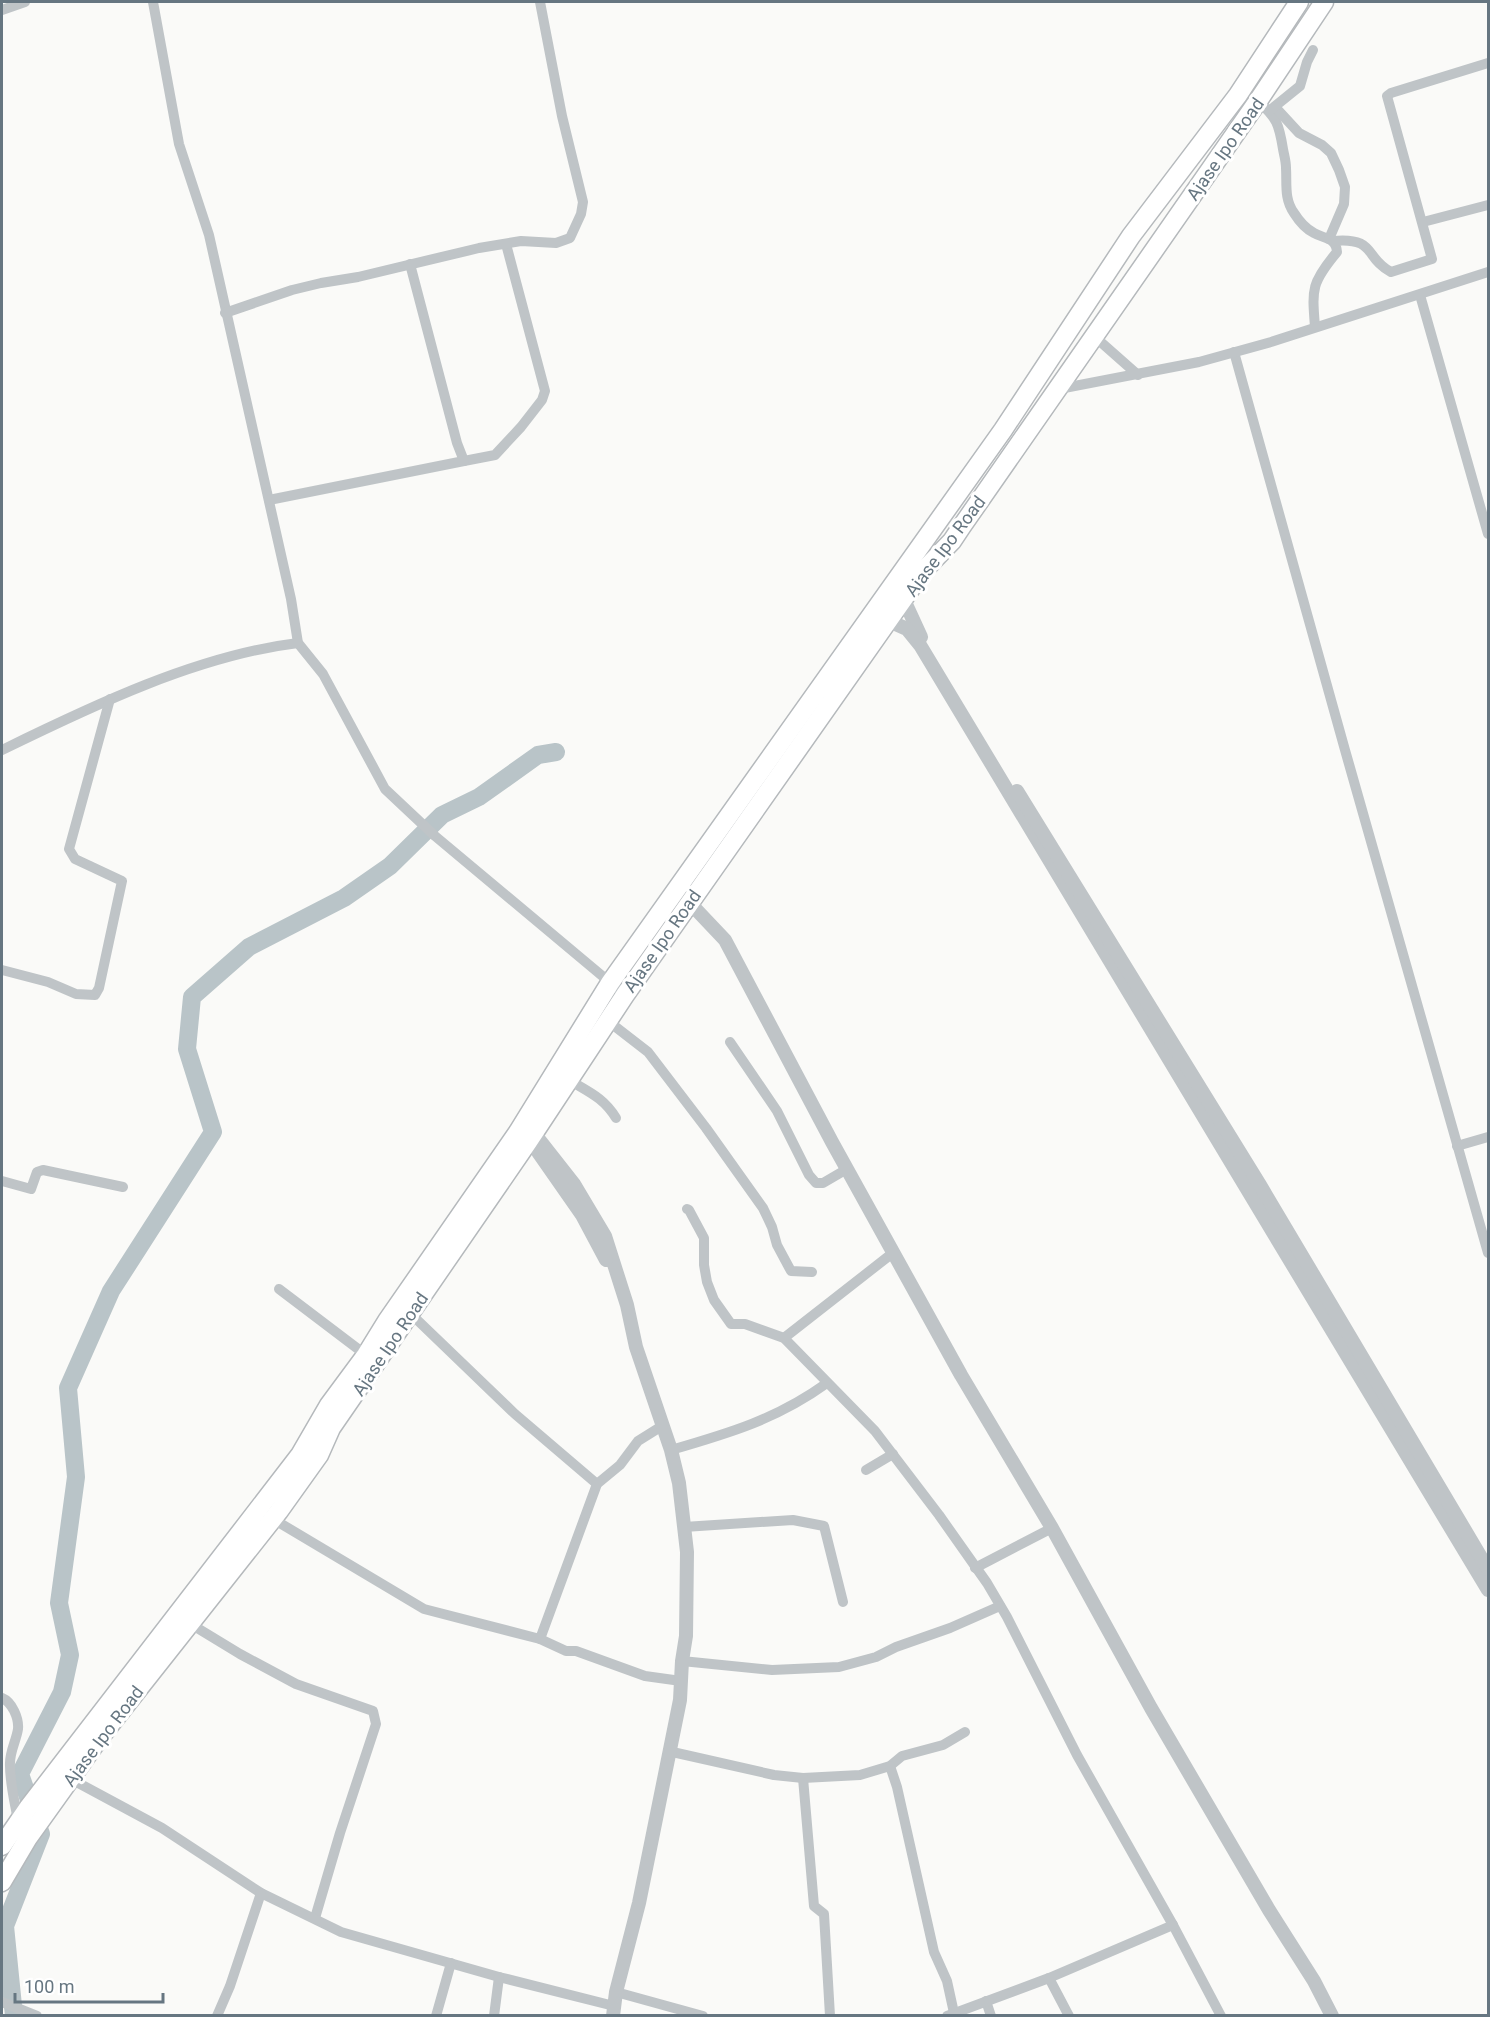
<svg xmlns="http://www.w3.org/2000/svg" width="1490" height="2017" viewBox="0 0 1490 2017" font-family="Roboto,sans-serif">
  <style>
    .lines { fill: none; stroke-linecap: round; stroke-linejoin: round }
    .river { stroke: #b9c4c8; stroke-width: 18 }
    .trunk-casing { stroke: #b5b9bc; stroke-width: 21 }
    .minor { stroke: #bfc4c7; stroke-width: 10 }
    .tertiary { stroke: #bfc4c7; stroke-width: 14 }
    .trunk { stroke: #fff; stroke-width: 18 }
    .labels { text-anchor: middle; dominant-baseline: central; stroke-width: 6; stroke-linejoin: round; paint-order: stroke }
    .street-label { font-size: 18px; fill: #667681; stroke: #fff }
  </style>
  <rect width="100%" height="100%" fill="#fafaf8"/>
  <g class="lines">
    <!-- river -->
    <path class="river" d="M14 2016 5 1926 41 1834 20 1774 62 1692 70 1655 59 1603 76 1477 68 1388 111 1291 213 1132 187 1049 192 997 249 947 344 898 390 866 442 815 479 797 538 755 556 752"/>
    <!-- trunk casing -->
    <g class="trunk-casing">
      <g id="trunk">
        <path d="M2 1846 28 1808 300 1455 329 1405 366 1355 387 1321 518 1132 610 983 1003 430 1131 236 1238 95 1299 2"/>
        <path d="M2 1882 28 1838 98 1740 279 1511 319 1455 331 1428 528 1142 625 995 923 571 952 541 962 526 1258 101 1324 2"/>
      </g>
    </g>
    <!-- minor -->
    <g class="minor">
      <path d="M153 2 179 144 209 235 291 599 298 643 323 674 385 789 435 836 625 995"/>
      <path d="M2 10 25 2"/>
      <path d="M1258 101C1277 118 1279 124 1283 149 1284 155 1286 161 1286 168 1287 184 1284 199 1294 213 1299 221 1306 229 1314 233 1324 239 1336 237 1337 252 1311 283 1312 289 1315 327"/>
      <path d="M1275 107 1299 133 1322 145 1331 153 1339 170 1345 187 1344 204 1329 239"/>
      <path d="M1269 111 1300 86 1307 62 1313 50"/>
      <path d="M1423 222 1488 205"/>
      <path d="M1333 241C1377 237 1364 258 1391 272L1432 259 1387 96 1391 93 1488 63"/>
      <path d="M410 264 457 443 464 461 495 455 521 427 542 400 545 391 506 244"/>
      <path d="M1420 295 1488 534"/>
      <path d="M225 313 292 290 321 283 358 277 479 248 521 241 556 243 570 238 581 214 583 202 562 116 540 2"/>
      <path d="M1095 337 1138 375"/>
      <path d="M1234 352 1345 750 1488 1253"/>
      <path d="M1059 389 1199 362 1271 342 1488 272"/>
      <path d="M269 500 464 461"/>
      <path d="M2 750C92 706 198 655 298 643"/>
      <path d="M2 970 48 982 76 994 95 995 99 988 122 881 75 859 69 849 110 699"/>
      <path d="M608 1021 648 1052 706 1128 763 1208 772 1227 777 1245 791 1271 812 1272"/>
      <path d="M730 1042 777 1111 809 1175 816 1183H823L847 1169"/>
      <path d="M569 1080C589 1092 604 1098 616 1118"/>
      <path d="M1457 1146 1488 1137"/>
      <path d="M2 1181 31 1189 37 1172 43 1170 123 1187"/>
      <path d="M687 1209 689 1210 704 1238V1265L707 1282 714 1300 731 1324H745L784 1338 875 1431 939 1515 987 1583 1007 1617 1077 1755 1173 1925 1221 2016"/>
      <path d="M279 1289 366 1355"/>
      <path d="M411 1314 515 1414 597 1484"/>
      <path d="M784 1338 894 1252"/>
      <path d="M671 1450C730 1433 777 1419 827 1383"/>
      <path d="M866 1470 893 1454"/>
      <path d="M273 1519 424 1609 540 1639 566 1651H576L645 1676 681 1681"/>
      <path d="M684 1527 793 1520 824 1526 843 1602"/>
      <path d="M975 1568 1052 1528"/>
      <path d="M189 1623 240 1654 296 1684 373 1711 376 1724 340 1833 315 1918"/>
      <path d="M540 1639 597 1484 620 1465 638 1441 662 1426"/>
      <path d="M682 1661 772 1670 839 1667 876 1657 896 1647 950 1628 1000 1606"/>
      <path d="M2 1698C12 1702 19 1718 18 1729 16 1742 9 1752 10 1766 10 1784 15 1803 18 1821"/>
      <path d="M668 1751 774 1775 803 1778 860 1775 890 1766 902 1756 943 1745 965 1732"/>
      <path d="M890 1766 897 1787 934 1952 947 1981 954 2013"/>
      <path d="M803 1778 814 1906 824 1914 830 2016"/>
      <path d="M71 1779 162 1828 261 1893 341 1932 499 1977 614 2006"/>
      <path d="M1049 1978 1069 2016"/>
      <path d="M616 1992 703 2016"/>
      <path d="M986 2001 991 2016"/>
      <path d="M2 2002 37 2016"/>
      <path d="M217 2016 230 1986 261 1893"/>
      <path d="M436 2016 451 1963"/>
      <path d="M494 2016 499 1977"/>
      <path d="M947 2016 1049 1978 1173 1925"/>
    </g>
    <!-- tertiary -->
    <g class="tertiary">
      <path d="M904 600 921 637"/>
      <path d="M889 621 907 629 920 645 1488 1590"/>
      <path d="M1017 791 1260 1185 1488 1569"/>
      <path d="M689 902 725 940 832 1142 961 1375 1052 1528 1151 1708 1269 1910 1314 1981 1332 2016"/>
      <path d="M530 1128 574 1184 605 1236 627 1305 636 1347 671 1450 679 1483 687 1552 686 1636 682 1661 680 1700 639 1903 616 1992 613 2016"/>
      <path d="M538 1152 582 1215 606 1260"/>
    </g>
    <!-- trunk -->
    <use href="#trunk" class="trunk"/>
  </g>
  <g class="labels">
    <!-- street labels -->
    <g class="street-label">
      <text transform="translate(1225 149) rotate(-55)">Ajase Ipo Road</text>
      <text transform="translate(945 546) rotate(-53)">Ajase Ipo Road</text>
      <text transform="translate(662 941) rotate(-55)">Ajase Ipo Road</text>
      <text transform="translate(390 1344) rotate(-56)">Ajase Ipo Road</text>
      <text transform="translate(103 1736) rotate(-53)">Ajase Ipo Road</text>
    </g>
  </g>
  <!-- border -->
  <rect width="1490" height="2017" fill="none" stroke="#667681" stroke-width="6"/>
  <!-- scale -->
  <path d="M15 1993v9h148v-9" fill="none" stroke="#667681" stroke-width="3"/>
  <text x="24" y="1993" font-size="18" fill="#667681" stroke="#ffffff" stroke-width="4.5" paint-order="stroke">100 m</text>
</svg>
